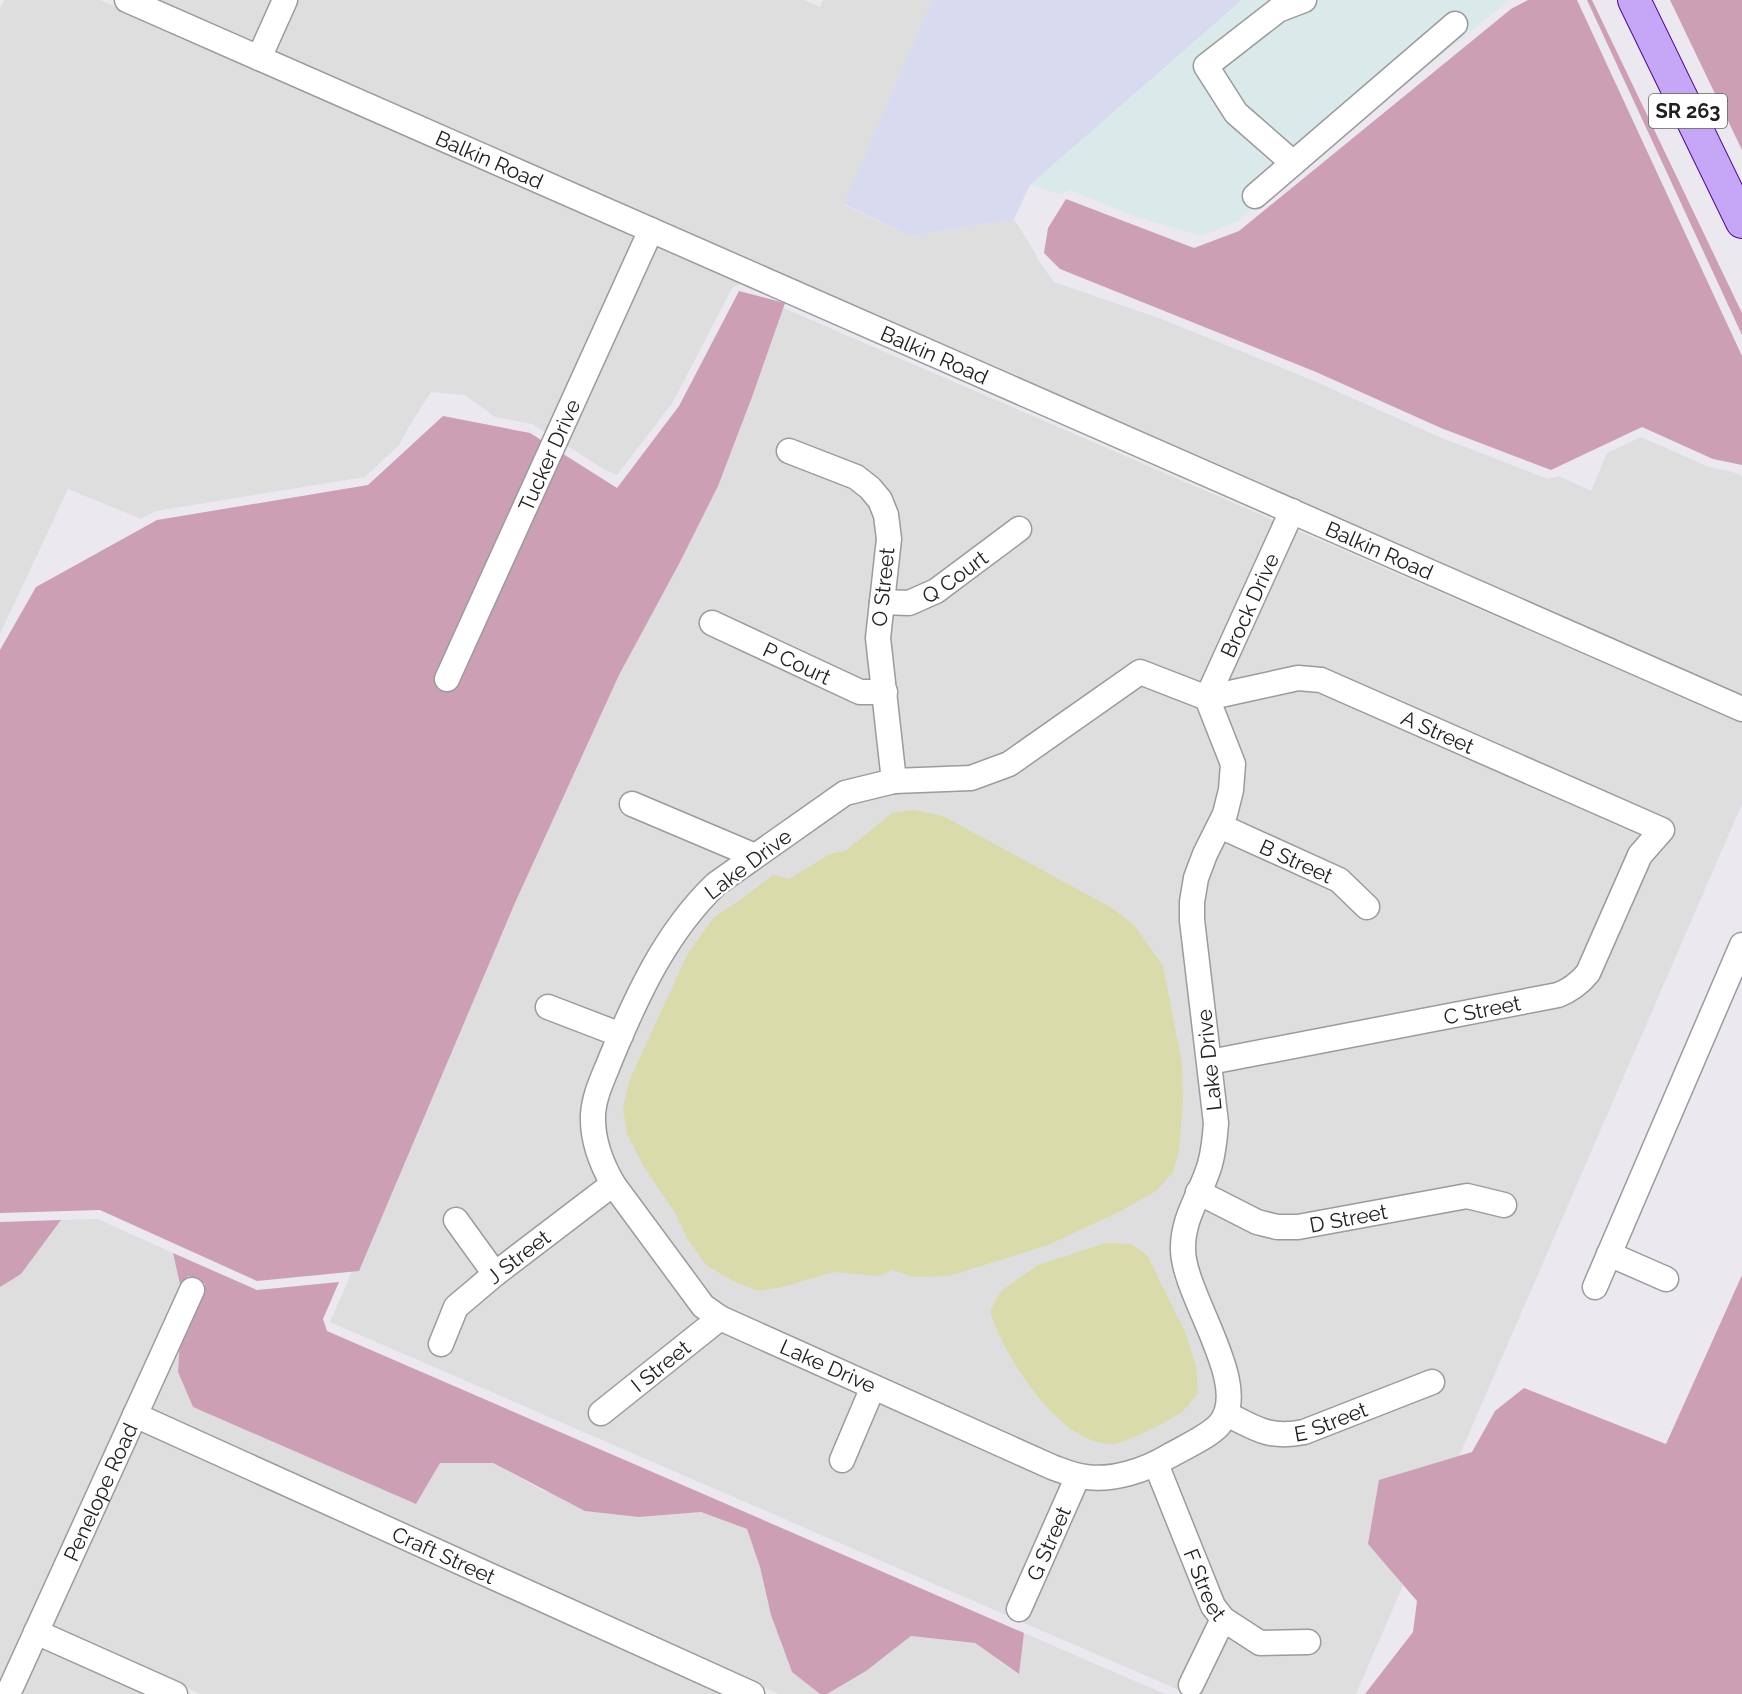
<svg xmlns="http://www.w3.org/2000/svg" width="1742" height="1694" viewBox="0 0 1742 1694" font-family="Raleway,sans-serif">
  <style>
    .residential { fill: #dededf }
    .commercial { fill: #d8dbf0 }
    .industrial { fill: #dae9e9 }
    .forest { fill: #cd9fb4 }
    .water { fill: #d9dbab }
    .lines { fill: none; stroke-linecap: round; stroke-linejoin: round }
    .minor-casing { stroke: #9b9b9b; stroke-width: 27 }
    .major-casing { stroke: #4e0895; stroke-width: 34 }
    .minor { stroke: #fff; stroke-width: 24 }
    .major { stroke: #c6a6f7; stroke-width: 32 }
    .labels { text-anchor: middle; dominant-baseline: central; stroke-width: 5; stroke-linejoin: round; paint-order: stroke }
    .shield { fill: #fff; stroke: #646464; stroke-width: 1.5 }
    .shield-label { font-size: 20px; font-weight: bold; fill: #212121 }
    .street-label { font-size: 21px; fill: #212121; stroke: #fff }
  </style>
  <rect width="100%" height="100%" fill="#ece8f0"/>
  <!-- residential -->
  <g class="residential">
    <path d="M4 0H100L639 236 548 434 532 424 495 417 465 395 431 392 408 428 400 444 365 477 156 511 141 519 68 489 0 634V9Z"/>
    <path d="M154 0H275L255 45Z"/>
    <path d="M295 0H804L820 7 823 0H932L844 205 911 236 1014 219 1036 254 1038 260 1054 282 1159 318 1312 380 1437 436 1548 479 1559 476 1591 491 1607 453 1641 437 1709 467 1733 472 1742 476V698L272 52Z"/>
    <path d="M656 244 742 283 732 288 673 402 617 475 605 470 564 444Z"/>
    <path d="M772 303 1742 723V804L1356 1694H1188L330 1322Z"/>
    <path d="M98 1219 173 1253 181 1289 0 1690V1287L21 1274 61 1220Z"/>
    <path d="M180 1337 178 1372 193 1407 416 1504 440 1463H493L544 1491 639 1517 701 1512 747 1529 760 1567 771 1615 792 1672 820 1694H778L147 1410Z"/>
    <path d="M139 1429 725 1694H201L49 1626Z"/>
    <path d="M1024 1633 1165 1694H827L866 1671 911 1636 975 1643 1018 1674Z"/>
    <path d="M40 1646 148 1694H19Z"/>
  </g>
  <!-- commercial -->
  <path class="commercial" d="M932 0H1242L1030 185 1014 219 911 236 844 204Z"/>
  <!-- industrial -->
  <path class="industrial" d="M1242 0H1509L1236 222 1202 236 1134 216 1070 190 1060 194 1030 185Z"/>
  <!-- forest -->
  <g class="forest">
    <path d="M1528 0H1577L1742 356V465L1713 459 1642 427 1551 470 1441 428 1316 372 1060 269 1044 253 1048 228 1066 199 1194 248 1239 231 1511 9Z"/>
    <path d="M1587 0H1592L1742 313V335Z"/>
    <path d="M1670 0H1742V150Z"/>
    <path d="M739 291 785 303 752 397 718 486 680 562 619 675 514 905 359 1271 257 1281 100 1210 0 1213V650L36 587 157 520 368 485 443 416 530 433 617 488 679 406Z"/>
    <path d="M61 1220 21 1274 0 1287V1222Z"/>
    <path d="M173 1253 257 1290 339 1282 323 1319 327 1331 1024 1633 1019 1674 975 1643 911 1636 866 1671 827 1694H820L792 1672 771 1615 760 1567 747 1529 701 1512 639 1517 585 1511 493 1463H440L416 1504 193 1407 178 1372 180 1337 205 1284 188 1276 181 1289Z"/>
    <path d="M1742 1275V1694H1365L1413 1632 1417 1601 1368 1544 1379 1480 1472 1452 1495 1411 1524 1388 1666 1444Z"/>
  </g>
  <!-- water -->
  <g class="water">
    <path d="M914 810 943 816 1112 908 1135 926 1163 966 1182 1063 1183 1101 1179 1150 1173 1172 1156 1191 1123 1210 1048 1245 949 1276 914 1277 892 1270 879 1276 833 1272 783 1287 759 1291 733 1281 706 1265 687 1238 675 1213 644 1167 627 1134 623 1108 629 1081 688 953 714 917 740 900 773 875 789 879 830 854 845 851 892 813Z"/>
    <path d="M1106 1243 1131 1244 1147 1255 1186 1334 1196 1366 1198 1393C1193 1399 1188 1406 1183 1411 1173 1419 1123 1444 1112 1444 1059 1445 1004 1356 990 1311L1001 1291 1038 1265Z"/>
  </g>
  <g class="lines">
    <!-- minor casing -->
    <g class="minor-casing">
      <g id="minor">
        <path id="s1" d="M127 0 1742 709"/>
        <path d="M259 58 285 0"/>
        <path d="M1293 163 1236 113 1206 66 1278 10 1304 0"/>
        <path d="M1255 196 1455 24"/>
        <path d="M789 451 856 477 870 488 880 500 886 515 889 539 878 638 894 781"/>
        <path id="s2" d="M882 602 909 603 936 591 1019 529"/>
        <path id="s3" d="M712 623 860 692H885"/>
        <path d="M1140 672 1207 698 1233 764 1231 790 1225 814 1205 854 1196 878 1192 902V920L1216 1123C1215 1137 1214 1150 1210 1164 1202 1193 1182 1217 1183 1250 1184 1297 1254 1387 1219 1425 1208 1437 1183 1448 1169 1456 1146 1470 1113 1481 1086 1477 1074 1476 1063 1471 1052 1467L720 1318 703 1306 613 1184C601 1163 592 1139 593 1115 594 1095 604 1076 611 1058 637 995 666 932 716 884L845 793 894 781 971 778 1009 764Z"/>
        <path id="s4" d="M447 679 651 230"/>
        <path id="s5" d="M1207 698 1298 678 1321 680 1662 830 1640 855 1588 973C1579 984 1571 990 1558 995L1210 1062"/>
        <path id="s6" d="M1207 698 1292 511"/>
        <path d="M632 804 755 856"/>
        <path id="s7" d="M1220 826 1339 880 1367 907"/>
        <path d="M548 1007 621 1035"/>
        <path id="s8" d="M1198 1192 1257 1222 1277 1227H1298L1467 1196 1504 1205"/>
        <path d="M456 1220 495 1274"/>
        <path d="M1609 1254 1666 1279"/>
        <path d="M1595 1287 1742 945"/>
        <path id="s9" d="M441 1344 456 1307 495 1274 613 1184"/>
        <path id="s10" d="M601 1413 720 1318"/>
        <path id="s11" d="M1227 1414C1256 1429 1270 1439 1304 1432L1432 1382"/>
        <path id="s12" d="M135 1415 752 1694"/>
        <path d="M842 1460 873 1387"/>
        <path id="s13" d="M1156 1464 1213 1606 1223 1619 1260 1643 1308 1642"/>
        <path id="s14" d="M1019 1609 1078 1476"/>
        <path d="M36 1632 175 1694"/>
        <path d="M1191 1685 1223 1619"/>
        <path id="s15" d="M8 1694 192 1290"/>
      </g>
    </g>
    <!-- major casing -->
    <g class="major-casing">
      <path id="major" d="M1634 0 1742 222"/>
    </g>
    <!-- minor -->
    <use href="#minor" class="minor"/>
    <!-- major -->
    <use href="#major" class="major"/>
  </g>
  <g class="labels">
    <!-- shield labels -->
    <rect class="shield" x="1649" y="94" width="78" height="34" rx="4.5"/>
    <g class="shield-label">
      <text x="1688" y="111">SR 263</text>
    </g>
    <!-- street labels -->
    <g class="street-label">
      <text stroke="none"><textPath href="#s1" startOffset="396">Balkin Road</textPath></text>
      <text stroke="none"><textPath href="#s1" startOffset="882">Balkin Road</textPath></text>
      <text stroke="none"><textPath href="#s4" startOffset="246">Tucker Drive</textPath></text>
      <text stroke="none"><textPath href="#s1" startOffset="1368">Balkin Road</textPath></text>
      <text stroke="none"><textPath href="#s2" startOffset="80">Q Court</textPath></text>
      <text transform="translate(883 587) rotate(-84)">O Street</text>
      <text stroke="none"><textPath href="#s6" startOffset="102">Brock Drive</textPath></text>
      <text stroke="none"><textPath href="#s3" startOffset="94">P Court</textPath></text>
      <text stroke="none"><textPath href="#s5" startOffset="244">A Street</textPath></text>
      <text stroke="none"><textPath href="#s7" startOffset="84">B Street</textPath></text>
      <text transform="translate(748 864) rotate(-37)">Lake Drive</text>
      <text transform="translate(1482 1010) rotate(-11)">C Street</text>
      <text transform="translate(1209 1060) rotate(-96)">Lake Drive</text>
      <text stroke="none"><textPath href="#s8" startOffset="159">D Street</textPath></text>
      <text stroke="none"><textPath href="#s9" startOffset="120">J Street</textPath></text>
      <text stroke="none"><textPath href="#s10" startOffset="76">I Street</textPath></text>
      <text transform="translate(828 1366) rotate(24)">Lake Drive</text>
      <text stroke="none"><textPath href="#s11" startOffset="110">E Street</textPath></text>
      <text stroke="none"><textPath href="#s15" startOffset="222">Penelope Road</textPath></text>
      <text stroke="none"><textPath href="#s14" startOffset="72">G Street</textPath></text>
      <text stroke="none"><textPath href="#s12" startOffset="339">Craft Street</textPath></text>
      <text stroke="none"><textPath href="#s13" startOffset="130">F Street</textPath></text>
    </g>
  </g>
</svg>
